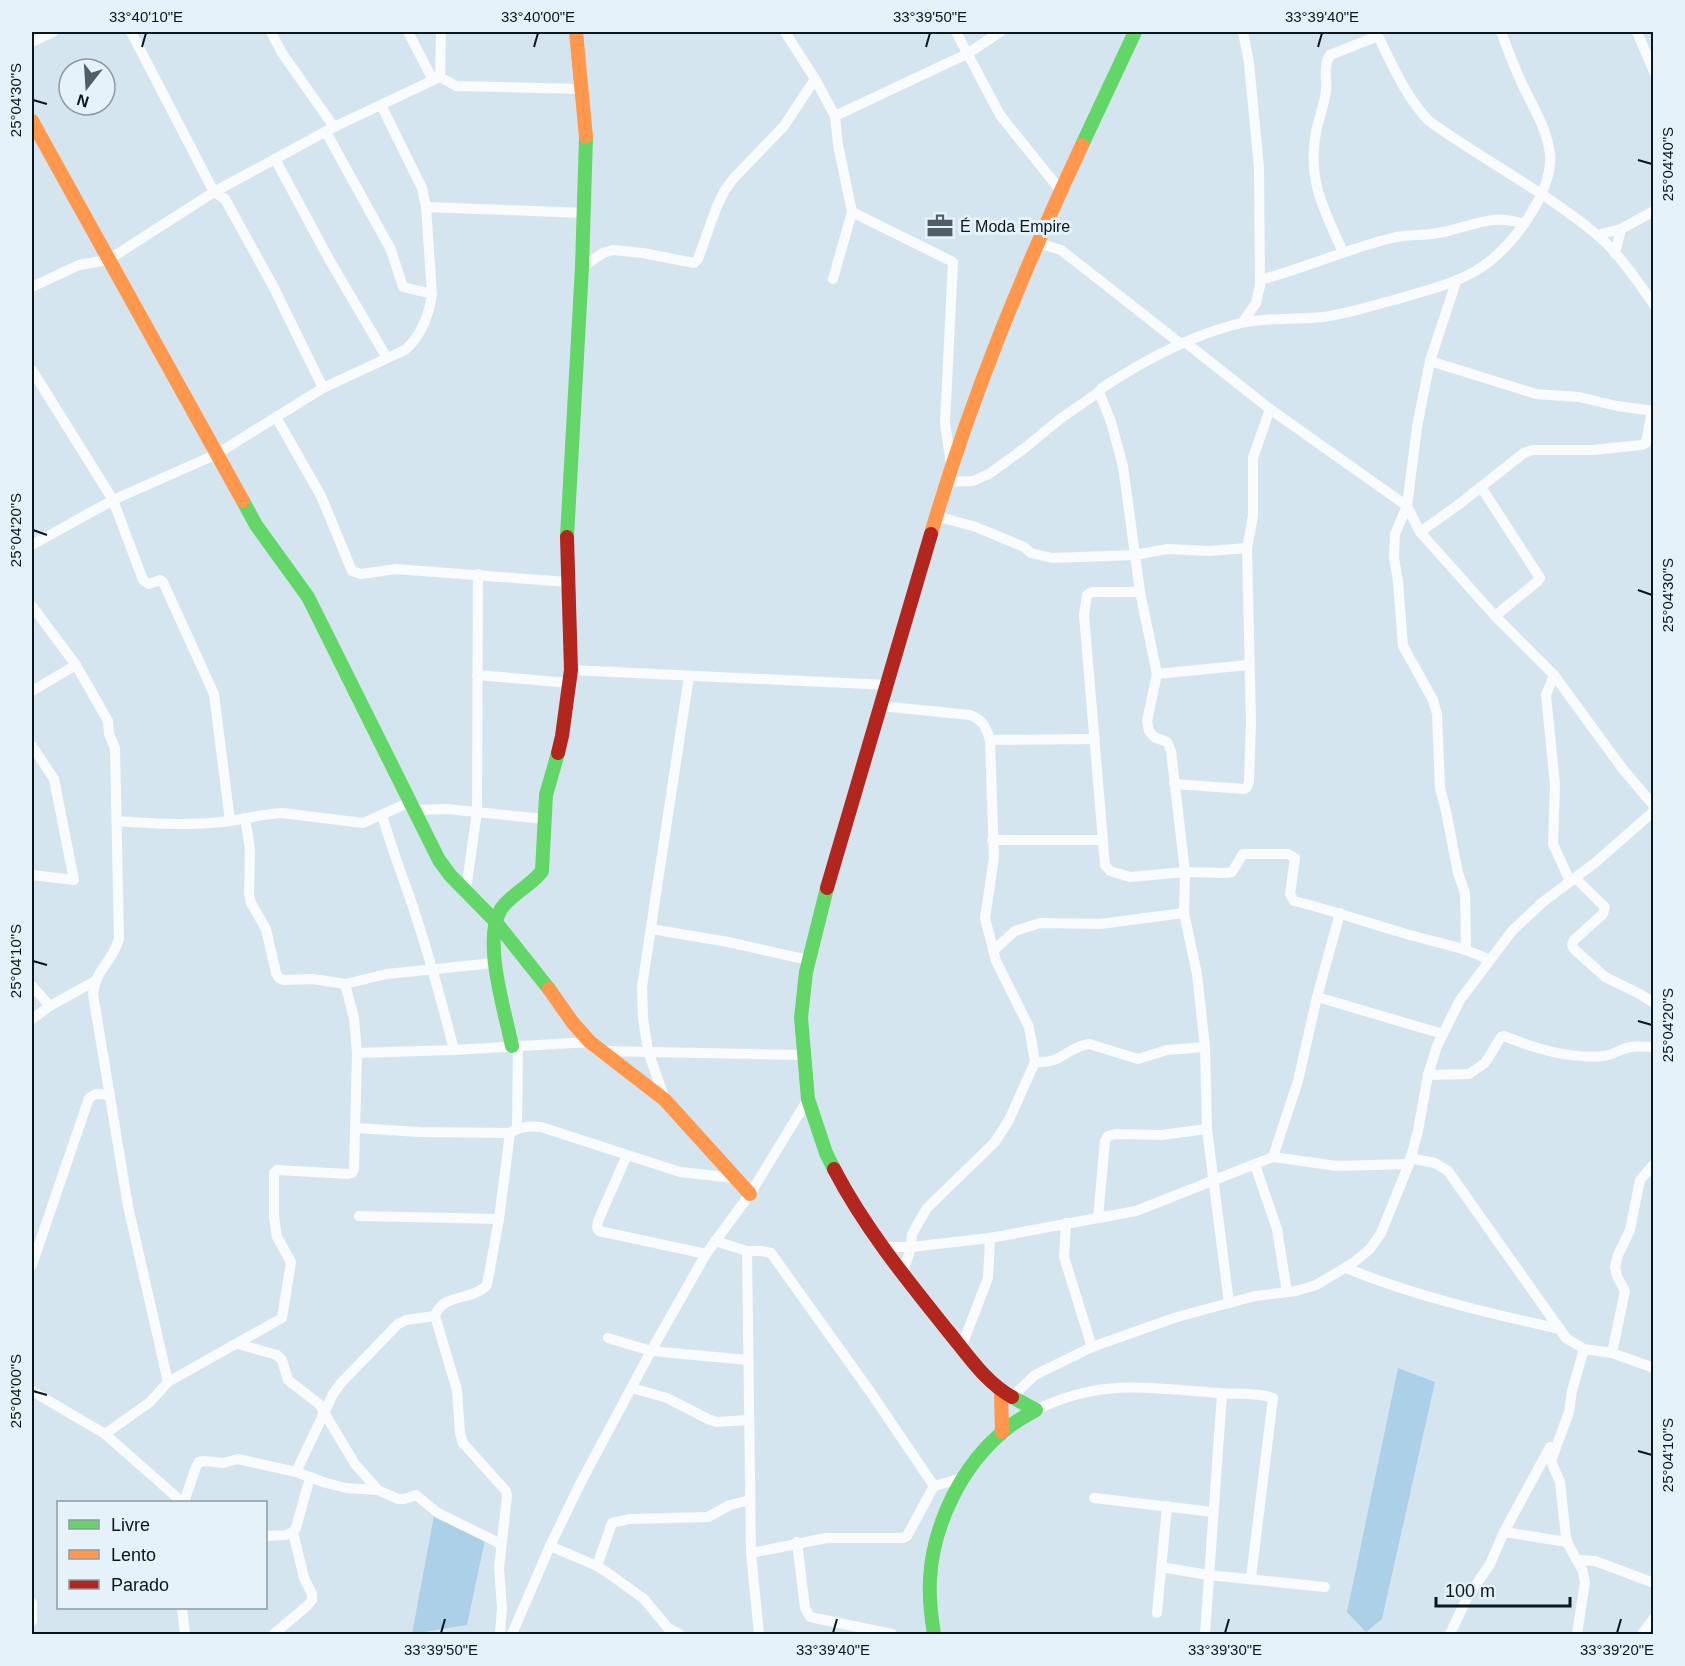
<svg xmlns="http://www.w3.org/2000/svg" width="1685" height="1666" viewBox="0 0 1685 1666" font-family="Arial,sans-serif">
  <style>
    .green { fill: #acd0e8 }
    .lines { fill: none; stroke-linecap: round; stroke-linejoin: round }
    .street { stroke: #f9fbfd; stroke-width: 10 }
    .fast { stroke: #63d668; stroke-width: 14 }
    .slow { stroke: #ff974d; stroke-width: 14 }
    .jam { stroke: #b3261e; stroke-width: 14 }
    .ticks { fill: none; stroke: #0b161d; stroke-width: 2 }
    .labels { text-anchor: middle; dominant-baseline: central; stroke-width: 6; stroke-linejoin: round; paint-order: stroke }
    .poi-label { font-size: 16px; fill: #0b161d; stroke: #e5f2fa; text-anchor: start }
    .neatline { fill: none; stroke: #0b161d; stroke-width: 2 }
    .ticks-label { font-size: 15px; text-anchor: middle; fill: #0b161d }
  </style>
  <rect width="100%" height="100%" fill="#d4e5f0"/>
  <!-- green -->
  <g class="green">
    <path d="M1398 1368 1435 1382 1382 1619 1366 1632 1347 1612Z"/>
    <path d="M434 1516 486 1535 467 1625 412 1634Z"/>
  </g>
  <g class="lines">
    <!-- street -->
    <g class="street">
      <path d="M131 32 214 192 225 199 273 286 323 388"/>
      <path d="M271 32 282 53 334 127"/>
      <path d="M408 32 433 80"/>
      <path d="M785 32 815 79 835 116 838 145 852 212 833 279"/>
      <path d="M956 32 1000 115 1061 191"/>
      <path d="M1376 32C1391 62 1405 96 1429 121 1483 160 1544 191 1596 234 1617 251 1639 283 1654 305"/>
      <path d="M1637 32 1654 72"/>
      <path d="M32 42 53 32"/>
      <path d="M440 77 456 86 581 89"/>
      <path d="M440 77 441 32"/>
      <path d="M835 116 967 54 1000 32"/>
      <path d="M326 132 391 250 403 287 432 294"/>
      <path d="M275 159 330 261 387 358"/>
      <path d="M426 207 584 213"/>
      <path d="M852 212 953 262 945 423 951 465"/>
      <path d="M1597 235 1621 229 1654 211"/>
      <path d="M1038 243 1061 250 1181 344"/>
      <path d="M1343 252C1324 210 1307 180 1316 132 1319 118 1324 105 1326 91 1327 79 1323 66 1330 55L1378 36"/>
      <path d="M1615 254 1621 229"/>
      <path d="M582 267 603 253 613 250 643 253 694 263 698 259 717 206 725 190 734 178 784 126 815 79"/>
      <path d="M1260 280C1305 268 1347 249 1392 238 1407 234 1423 236 1438 233 1469 228 1492 212 1524 224"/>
      <path d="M1456 282 1430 361 1417 427 1407 506 1395 534 1394 558 1398 581 1403 646 1433 700 1437 714 1440 788 1446 811 1458 873 1465 893 1466 949"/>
      <path d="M32 287 79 265 108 260 214 192 334 127 440 77"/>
      <path d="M1242 323 1256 303 1260 286 1259 168 1249 63 1243 32"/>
      <path d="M1185 342 1270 409 1407 506 1420 532 1495 616 1554 675 1622 768 1654 806"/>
      <path d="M1430 361 1536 394 1579 397 1617 406 1654 411"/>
      <path d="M32 370 113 500 143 580 149 584 160 580 163 582 214 694 230 821"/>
      <path d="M1099 392 1111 422 1123 466 1140 592 1157 674 1147 721 1149 731 1154 737 1167 742 1171 751 1185 872 1184 913 1197 974 1205 1047 1207 1129 1229 1303"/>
      <path d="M276 417 321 496 352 571 361 574 396 569 567 582"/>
      <path d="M946 482 973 481 989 474 1026 447 1060 419 1099 392 1102 388C1143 361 1185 338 1233 325 1262 317 1293 320 1323 317 1347 314 1370 306 1394 300 1455 282 1488 277 1526 221 1539 202 1552 178 1550 154 1547 129 1534 109 1523 86 1515 69 1508 50 1501 32"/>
      <path d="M1481 487 1540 578 1538 581 1495 616"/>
      <path d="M936 516 976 527 1024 547 1031 553 1052 558 1135 555 1167 549 1209 551 1247 548"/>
      <path d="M1420 532 1458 505 1524 453 1532 450H1593L1641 445 1646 443 1652 411"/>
      <path d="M32 545 113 500 217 454 323 388 405 350C421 336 429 315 432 294L426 207 422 188 381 105"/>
      <path d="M1140 592H1092L1087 595 1084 615 1105 865 1110 871 1130 877 1185 872 1227 873 1232 872 1243 854H1288L1295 858 1290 894 1294 901C1335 911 1374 925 1414 936 1441 944 1464 947 1489 960"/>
      <path d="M32 606 76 665 108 721 109 734 115 748 119 939C112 963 96 968 93 994L128 1206 168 1382"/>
      <path d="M571 670 888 685"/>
      <path d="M1157 674 1248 665"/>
      <path d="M477 675 569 683"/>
      <path d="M1554 675 1546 695 1555 785 1553 844 1570 881"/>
      <path d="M32 691 76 665"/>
      <path d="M881 706 970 715C983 720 986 727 990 740L994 858 985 918 996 961 1029 1027 1035 1062 1009 1120 995 1142 927 1208 912 1234 911 1247 903 1273"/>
      <path d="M990 740 1095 739"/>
      <path d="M32 746 54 779 74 880 32 875"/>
      <path d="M1174 784 1244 789 1247 787 1249 782 1251 723 1247 548 1253 516V458L1270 409"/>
      <path d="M414 810 447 809 545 819"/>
      <path d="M382 815C390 843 400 870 410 898 427 948 441 999 454 1050"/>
      <path d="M245 818 250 849 249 894 251 903 266 929 276 973 279 978 284 980 313 979 345 984 387 974 494 963"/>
      <path d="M118 821C156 824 193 826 231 821 248 818 264 814 282 813L363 823 410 802"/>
      <path d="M992 840H1102"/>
      <path d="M1575 878 1605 907 1603 914 1574 940 1572 945 1574 949 1605 977 1640 994 1654 1003"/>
      <path d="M466 890 477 812 478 574"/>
      <path d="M651 929 728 942 808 960"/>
      <path d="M993 951 1015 931 1040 923 1100 924 1184 913"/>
      <path d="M32 986 50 1006"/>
      <path d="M1317 997 1443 1034"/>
      <path d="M32 1019 50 1006 95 981"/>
      <path d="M600 1051 803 1055"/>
      <path d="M357 1053 454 1050 590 1042"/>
      <path d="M1035 1062C1064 1064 1066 1047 1089 1044L1138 1059 1167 1050 1205 1047"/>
      <path d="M1428 1075 1469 1074 1485 1063 1501 1037 1504 1036C1537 1049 1568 1059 1604 1056 1613 1055 1621 1049 1630 1047 1637 1046 1646 1047 1654 1047"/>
      <path d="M665 1100 648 1051 643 1018 642 987 689 676"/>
      <path d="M356 1128 419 1132 510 1133C520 1126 529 1126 541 1127L680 1172 735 1178"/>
      <path d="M517 1128 518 1045"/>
      <path d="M627 1155 598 1221 597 1227 599 1231 706 1254"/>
      <path d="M1273 1157 1298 1081 1317 997 1340 913"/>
      <path d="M1410 1158 1435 1163 1448 1171 1566 1338 1584 1349 1612 1353 1654 1368"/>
      <path d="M1255 1165 1277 1229 1287 1292"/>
      <path d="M359 1216 499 1219"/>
      <path d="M1098 1218 1105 1141 1108 1136 1115 1134 1162 1135 1207 1129"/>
      <path d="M1066 1223 1064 1257 1092 1347"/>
      <path d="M715 1241 747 1251H761L771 1253 869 1390 934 1486"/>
      <path d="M884 1247H911L990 1238 1136 1211 1273 1157 1337 1166 1409 1164"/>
      <path d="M747 1251 751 1553 759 1634"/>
      <path d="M32 1265 89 1098 96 1094 110 1095"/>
      <path d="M1346 1268C1415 1296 1487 1313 1560 1329"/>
      <path d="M608 1338 651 1351 748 1360"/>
      <path d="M238 1344 277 1355 282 1360 288 1380 319 1404 355 1464 378 1490 398 1499H404L416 1495 438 1513 501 1544"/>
      <path d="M961 1348 988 1278 990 1238"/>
      <path d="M1612 1353 1625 1291 1617 1276 1615 1267 1618 1255 1630 1230 1640 1180 1654 1164"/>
      <path d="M632 1388 667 1398 708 1419 716 1422 748 1420"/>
      <path d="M32 1391 105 1434 182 1502"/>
      <path d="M1012 1397 1035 1375 1092 1347 1177 1317 1255 1296 1296 1291 1316 1285 1353 1263 1370 1249 1381 1233 1409 1164 1418 1131 1428 1075 1437 1046 1460 1000 1512 931 1543 902 1596 862 1654 811"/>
      <path d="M1036 1410C1101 1378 1148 1388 1218 1393 1236 1395 1256 1392 1273 1398L1251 1578"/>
      <path d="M105 1434 150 1402 168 1382 282 1318 291 1262 277 1237 274 1217V1173L277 1170 348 1174 352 1173 354 1169 357 1053 354 1018 345 984"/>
      <path d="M296 1472 333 1394 341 1383 398 1324 406 1320 435 1316"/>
      <path d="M1094 1498 1213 1512"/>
      <path d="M184 1502 196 1467 199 1462 204 1461 223 1463 238 1459 296 1472 326 1483 346 1488 378 1490"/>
      <path d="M1504 1532 1567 1542"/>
      <path d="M266 1536 286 1535 293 1532"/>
      <path d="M797 1542 805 1608 810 1617 892 1634"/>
      <path d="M550 1546 597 1566 608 1573 644 1599 668 1628 679 1634"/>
      <path d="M751 1553 826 1538H903L907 1536 934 1486 963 1478"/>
      <path d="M1577 1560 1595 1561 1654 1583"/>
      <path d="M597 1566 612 1523 629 1519 708 1517 730 1505 750 1500"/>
      <path d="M1161 1567 1208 1575 1325 1587"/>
      <path d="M32 1603V1621"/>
      <path d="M182 1608 185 1634"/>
      <path d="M1157 1613 1167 1506"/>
      <path d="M274 1634 308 1605 312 1600V1594L304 1578 293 1532 296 1528 310 1477"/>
      <path d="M500 1634 502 1608 499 1568 507 1496 506 1491 463 1443 460 1433 457 1390 435 1316C442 1293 473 1301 487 1285L499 1219 510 1133"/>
      <path d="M512 1634 550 1546 580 1484 651 1351 706 1254 750 1194 808 1099"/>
      <path d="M1205 1634 1222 1394"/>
      <path d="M1450 1634 1467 1598 1490 1564 1504 1532 1550 1447"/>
      <path d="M1577 1634 1585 1582 1582 1569 1569 1546 1566 1537 1560 1482 1551 1461 1569 1412 1572 1391 1584 1349"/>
      <path d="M1642 1634 1654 1618"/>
    </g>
    <!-- fast -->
    <g class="fast">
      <path d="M1082 145 1135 32"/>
      <path d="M243 501 256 525 308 597 439 860 450 875 495 921 549 989"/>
      <path d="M567 537 582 267 586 137"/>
      <path d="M827 888 806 972 801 1018 808 1099 826 1153 834 1169"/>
      <path d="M512 1046C505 1011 482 940 501 909 512 893 531 886 542 871L546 795 558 753"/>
      <path d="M934 1634C931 1616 929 1597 930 1579 933 1524 962 1465 1005 1430 1014 1422 1025 1416 1036 1410L1012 1397"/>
    </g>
    <!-- slow -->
    <g class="slow">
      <path d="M576 32 586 137"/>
      <path d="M32 121 243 501"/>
      <path d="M931 534C970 399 1023 272 1082 145"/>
      <path d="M549 989 573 1023 590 1042 665 1100 750 1194"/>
      <path d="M1001 1391 1002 1432"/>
    </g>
    <!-- jam -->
    <g class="jam">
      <path d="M558 753 562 736 571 670 567 537"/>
      <path d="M827 888 931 534"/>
      <path d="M834 1169C864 1227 907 1280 948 1331 967 1354 985 1382 1012 1397"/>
    </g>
  </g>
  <!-- ticks -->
  <path class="ticks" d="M142 47 146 33M534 47 538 33M926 47 930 33M1318 47 1322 33M33 100 47 104M1638 160 1652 164M33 530 47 535M1638 590 1652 595M33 961 47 965M1638 1021 1652 1025M33 1391 47 1395M1638 1451 1652 1455M441 1633 445 1619M833 1633 837 1619M1225 1633 1229 1619M1617 1633 1621 1619"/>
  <!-- icons -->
  <defs>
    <g id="office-bare" transform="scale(2.07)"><path d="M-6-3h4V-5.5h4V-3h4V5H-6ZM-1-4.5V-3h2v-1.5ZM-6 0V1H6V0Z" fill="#515e67" stroke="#e5f2fa" stroke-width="2.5" paint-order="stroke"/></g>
  </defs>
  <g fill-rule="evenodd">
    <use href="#office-bare" x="940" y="226"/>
  </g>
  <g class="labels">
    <!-- poi labels -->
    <g class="poi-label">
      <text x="960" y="226">É Moda Empire</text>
    </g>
  </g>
  <!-- border -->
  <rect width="1685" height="1666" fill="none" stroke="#e5f2fa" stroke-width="66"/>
  <!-- legend -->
  <rect x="57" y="1501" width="210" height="108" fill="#e5f2fa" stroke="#8e9aa2" stroke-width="1.5"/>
  <rect x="69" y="1520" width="30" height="9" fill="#63d668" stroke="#8e9aa2" stroke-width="1.5"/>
  <text x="111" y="1531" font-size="18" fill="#0b161d">Livre</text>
  <rect x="69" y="1550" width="30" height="9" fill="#ff974d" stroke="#8e9aa2" stroke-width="1.5"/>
  <text x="111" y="1561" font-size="18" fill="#0b161d">Lento</text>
  <rect x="69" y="1580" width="30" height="9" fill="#b3261e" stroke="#8e9aa2" stroke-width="1.5"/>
  <text x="111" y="1591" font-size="18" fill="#0b161d">Parado</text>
  <!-- north arrow -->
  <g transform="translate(87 87) rotate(197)"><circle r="28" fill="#e5f2fa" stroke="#8e9aa2" stroke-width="1.5"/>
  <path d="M0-4.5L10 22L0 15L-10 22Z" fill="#515e67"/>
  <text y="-9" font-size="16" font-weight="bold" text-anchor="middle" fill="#0b161d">N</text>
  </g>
  <!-- scale -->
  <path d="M1436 1597v9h134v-9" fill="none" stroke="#0b161d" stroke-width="3"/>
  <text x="1445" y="1597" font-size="18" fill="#0b161d" stroke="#e5f2fa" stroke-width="4.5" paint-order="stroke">100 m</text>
  <rect x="33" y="33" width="1619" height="1600" class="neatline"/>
  <g class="ticks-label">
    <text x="146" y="22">33°40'10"E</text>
    <text x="538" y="22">33°40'00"E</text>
    <text x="930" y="22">33°39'50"E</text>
    <text x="1322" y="22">33°39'40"E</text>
    <text transform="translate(16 100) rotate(-90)" y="5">25°04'30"S</text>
    <text transform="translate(1668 164) rotate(-90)" y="5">25°04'40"S</text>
    <text transform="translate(16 530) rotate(-90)" y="5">25°04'20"S</text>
    <text transform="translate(1668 595) rotate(-90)" y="5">25°04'30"S</text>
    <text transform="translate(16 961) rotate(-90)" y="5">25°04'10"S</text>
    <text transform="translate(1668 1025) rotate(-90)" y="5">25°04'20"S</text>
    <text transform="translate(16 1391) rotate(-90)" y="5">25°04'00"S</text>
    <text transform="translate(1668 1455) rotate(-90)" y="5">25°04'10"S</text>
    <text x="441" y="1655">33°39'50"E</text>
    <text x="833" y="1655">33°39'40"E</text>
    <text x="1225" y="1655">33°39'30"E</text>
    <text x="1617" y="1655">33°39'20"E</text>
  </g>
</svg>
